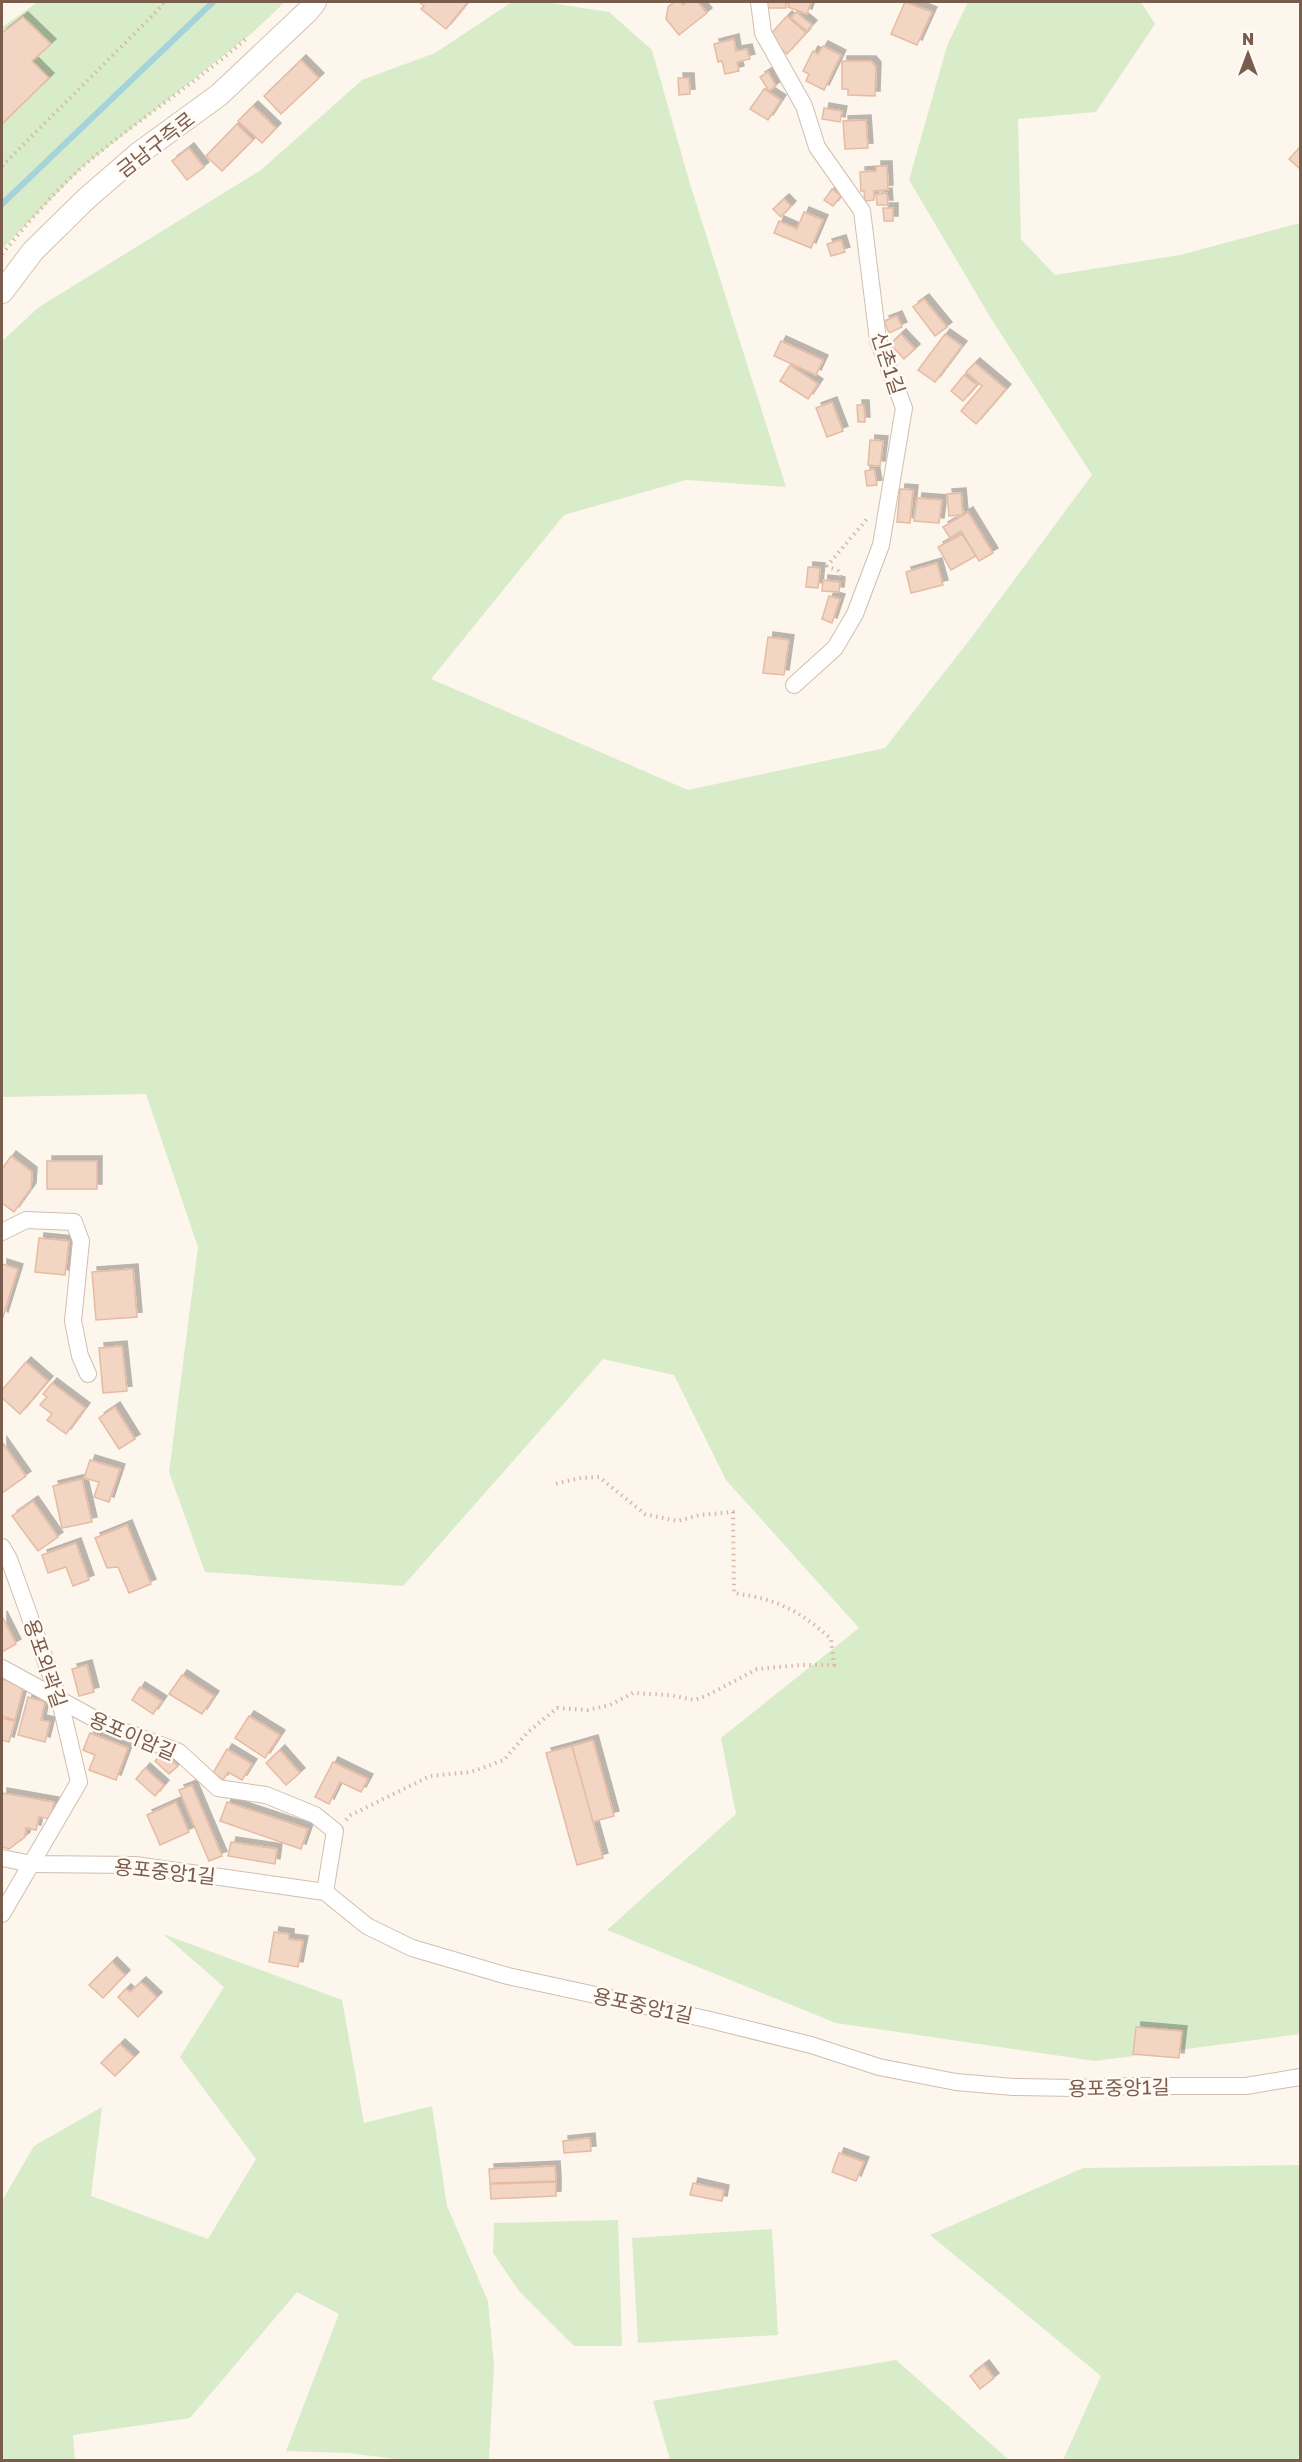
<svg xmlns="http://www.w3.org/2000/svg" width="1302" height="2462" viewBox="0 0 1302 2462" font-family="'Golos Text','Noto Sans KR',sans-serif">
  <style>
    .green { fill: #d8ecc9 }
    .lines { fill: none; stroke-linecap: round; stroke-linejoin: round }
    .stream { stroke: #a5d3da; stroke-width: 6 }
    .building { fill: #f3d5c3; stroke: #e6bba3; stroke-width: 1.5; filter: url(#shadow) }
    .minor-casing { stroke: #d1beb0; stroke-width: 18 }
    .secondary-casing { stroke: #d6c0b0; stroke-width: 24 }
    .path { stroke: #d9b8a5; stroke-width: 4; stroke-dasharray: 1.5 4.5; stroke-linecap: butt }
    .minor { stroke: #fff; stroke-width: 16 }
    .secondary { stroke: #fff; stroke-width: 22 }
    .labels { text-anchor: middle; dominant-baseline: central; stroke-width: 5; stroke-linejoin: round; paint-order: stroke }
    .street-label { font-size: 20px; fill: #7a5c4d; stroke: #fffaf3 }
  </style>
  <defs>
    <filter id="shadow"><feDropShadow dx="5" dy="-5" stdDeviation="0" flood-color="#0004"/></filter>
  </defs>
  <rect width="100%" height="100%" fill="#fdf6ec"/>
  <!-- green -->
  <g class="green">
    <path d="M38 2H285L251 34 84 166 2 249V27Z"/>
    <path d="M512 2H544L609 12 652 50 690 184 786 487 686 480 564 515 431 679 688 790 885 748 971 638 1092 475 992 320 909 180 947 46 968 2H1141L1155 24 1096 112 1018 119 1021 239 1055 275 1180 255 1300 223V2034L1095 2061 836 2023 607 1930 736 1814 721 1738 859 1628 726 1480 674 1375 603 1359 403 1586 205 1572 169 1472 198 1247 146 1094 2 1097V341L39 307 261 170 362 80 435 53Z"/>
    <path d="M163 1934 342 2000 364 2123 432 2106 447 2206 488 2301 494 2365 489 2460H403L349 2453 286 2451 339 2314 297 2292 190 2418 73 2435 75 2460H2V2201L34 2146 102 2107 91 2196 208 2239 256 2159 180 2057 224 1987Z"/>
    <path d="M1300 2165V2460H1063L1101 2376 930 2235 1083 2168Z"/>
    <path d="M618 2220 622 2346H574L519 2291 493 2253 494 2223Z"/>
    <path d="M772 2229 778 2335 638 2343 632 2238Z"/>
    <path d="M896 2360 1009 2460H670L653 2401Z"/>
  </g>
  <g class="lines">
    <!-- stream -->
    <path class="stream" d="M2 204 213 2"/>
  </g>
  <!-- building -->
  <g class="building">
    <path d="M419 2H468L446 29 421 9 424 6Z"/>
    <path d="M674 2H681L683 5 687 2H698L707 13 679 35 666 19 668 7Z"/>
    <rect x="763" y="2" width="23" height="6"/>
    <path d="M784 2H811L807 14 788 7 789 3Z"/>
    <path d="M905 2 932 12 917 45 891 34Z"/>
    <path d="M796 12 812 25 807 31 791 18Z"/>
    <path d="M787 16 806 33 787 54 768 37Z"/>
    <path d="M23 17 51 44 32 61 49 78 2 124V33Z"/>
    <path d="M734 39 736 51 747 49 750 59 737 62 739 71 725 74 722 61 718 62 714 44Z"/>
    <path d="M823 46 841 55 824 90 806 81 809 74 803 71 813 51 818 54Z"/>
    <path d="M301 60 319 78 281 114 264 96Z"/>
    <path d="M842 61H871L876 67 875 96 848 95V89H842Z"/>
    <path d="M768 72 776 86 769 91 760 77Z"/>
    <path d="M678 78H689L690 94 679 95Z"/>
    <path d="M764 89 781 100 768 120 750 109Z"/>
    <path d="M253 106 276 128 262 143 238 121Z"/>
    <path d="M824 108 842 111 840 122 822 119Z"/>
    <path d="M866 120 868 148 845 149 843 121Z"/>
    <path d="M237 124 253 140 222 171 206 156Z"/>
    <path d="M1300 147V169L1289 159Z"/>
    <path d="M189 148 204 167 187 180 172 161Z"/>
    <path d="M876 166H887L888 190 874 191V200L865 201 864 191H861L860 172 876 171Z"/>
    <path d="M832 189 841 196 833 206 824 200Z"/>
    <path d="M887 193 888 205H877L876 194Z"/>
    <path d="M784 199 791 206 781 217 773 209Z"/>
    <path d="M883 208H893V221H884Z"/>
    <path d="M804 212 823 220 811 248 774 233 779 221 797 229Z"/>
    <path d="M841 240 845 252 831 256 827 244Z"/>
    <path d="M924 299 947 327 935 336 913 307Z"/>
    <path d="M897 316 902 327 889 333 884 321Z"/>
    <path d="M901 334 915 349 904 359 890 344Z"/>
    <path d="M945 334 962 346 935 382 918 370Z"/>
    <path d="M781 341 823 360 816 375 774 356Z"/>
    <path d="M975 363 1006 389 976 424 961 411 982 386 966 372Z"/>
    <path d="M790 365 818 384 808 399 780 381Z"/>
    <path d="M964 375 977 385 963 401 951 391Z"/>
    <path d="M832 402 843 431 827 437 816 408Z"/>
    <path d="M857 405H864L865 422H858Z"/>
    <path d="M870 440 883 441 880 466 868 465Z"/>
    <path d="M874 469 877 485 867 486 865 471Z"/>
    <path d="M900 489 913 490 910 523 897 522Z"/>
    <path d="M961 493 963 515 949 516 947 494Z"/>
    <path d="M917 498 942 500 939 523 914 521Z"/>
    <path d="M968 512 993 553 979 561 961 531 950 538 943 527Z"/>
    <path d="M962 534 976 556 951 570 938 547Z"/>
    <path d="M937 563 943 585 911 593 906 572Z"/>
    <path d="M808 567 820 568 818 588 806 587Z"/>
    <path d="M823 580 840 582 839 592 822 591Z"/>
    <path d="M829 596 840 599 832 623 822 619Z"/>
    <path d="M768 637 789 640 784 675 763 673Z"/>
    <path d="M11 1156 32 1172 31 1188 14 1212 2 1203V1169Z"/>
    <rect x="47" y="1161" width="50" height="28"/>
    <path d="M39 1238 69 1241 65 1275 35 1272Z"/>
    <path d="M2 1264 18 1269 3 1317 2 1316Z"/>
    <path d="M133 1269 137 1317 96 1320 92 1272Z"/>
    <path d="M122 1346 127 1391 103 1393 99 1348Z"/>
    <path d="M26 1362 48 1381 20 1414 2 1398V1390Z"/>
    <path d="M52 1383 85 1408 66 1434 47 1420 52 1414 40 1405 47 1397 43 1394Z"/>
    <path d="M115 1407 135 1439 119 1449 99 1418Z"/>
    <path d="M2 1442 26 1476 2 1493Z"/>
    <path d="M90 1460 120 1469 109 1502 94 1497 99 1482 84 1478Z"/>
    <path d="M82 1479 92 1522 62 1528 53 1486Z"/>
    <path d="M33 1501 58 1537 38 1551 12 1516Z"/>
    <path d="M127 1525 151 1584 129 1593 118 1567 107 1568 95 1538Z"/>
    <path d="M76 1543 89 1580 73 1586 66 1567 48 1573 42 1555Z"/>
    <path d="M2 1616 16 1644 2 1652Z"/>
    <path d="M87 1665 94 1692 79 1696 72 1669Z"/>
    <path d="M182 1675 214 1696 202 1714 169 1694Z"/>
    <path d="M2 1679 24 1685 15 1720 2 1716Z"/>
    <path d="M140 1687 162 1701 153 1714 132 1700Z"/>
    <path d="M28 1697 45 1702 41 1720 50 1722 45 1742 18 1735Z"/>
    <path d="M249 1716 280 1735 265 1758 235 1738Z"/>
    <path d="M2 1718 15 1721 9 1742 2 1740Z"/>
    <path d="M90 1733 128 1748 116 1780 89 1770 95 1755 83 1750Z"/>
    <path d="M593 1740 614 1816 592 1822 572 1746Z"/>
    <path d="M572 1746 603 1858 577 1865 546 1753Z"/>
    <path d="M227 1749 252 1764 242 1780 228 1772 223 1780 213 1773Z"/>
    <path d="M280 1750 300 1773 286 1785 266 1763Z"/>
    <path d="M163 1752 178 1766 169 1774 155 1761Z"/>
    <path d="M333 1762 368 1779 361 1792 340 1782 329 1804 315 1797Z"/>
    <path d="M145 1768 164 1785 155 1796 136 1779Z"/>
    <path d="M192 1785 222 1856 209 1861 179 1790Z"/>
    <path d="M2 1793 54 1802 51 1819 39 1817 36 1830 26 1828 25 1837 9 1849 2 1847Z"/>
    <path d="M176 1802 189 1832 160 1845 147 1815Z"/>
    <path d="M227 1802 308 1829 301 1849 220 1821Z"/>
    <path d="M231 1842 277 1849 275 1864 228 1856Z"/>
    <path d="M274 1932 289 1934V1939L303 1941 298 1967 269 1962Z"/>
    <path d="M112 1962 125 1975 103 1998 89 1985Z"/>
    <path d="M141 1982 157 1997 138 2017 118 1997 126 1989 130 1992Z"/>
    <path d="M1136 2027 1182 2031 1179 2058 1133 2054Z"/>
    <path d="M120 2044 134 2057 115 2076 101 2063Z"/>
    <path d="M590 2138 591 2151 564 2153 563 2141Z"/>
    <path d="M839 2153 864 2162 856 2181 832 2172Z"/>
    <path d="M555 2166 556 2181 490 2183 489 2169Z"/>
    <path d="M556 2182V2196L491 2199 490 2184Z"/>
    <path d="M693 2183 724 2190 722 2201 690 2195Z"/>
    <path d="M984 2365 994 2378 980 2389 970 2376Z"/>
  </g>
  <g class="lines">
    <!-- minor casing -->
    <g class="minor-casing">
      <g id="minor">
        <path d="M759 2 763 33 804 106 817 147 862 211 878 340 904 408 881 545 855 614 835 648 794 685"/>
        <path d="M2 1232 26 1220 74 1222 81 1241 73 1321 80 1356 88 1374"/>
        <path d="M2 1547 9 1559 60 1701 79 1782 2 1914"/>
        <path d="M2 1668 104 1724 179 1752 218 1788 266 1795 315 1815 335 1831 325 1892"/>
        <path d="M2 1858 32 1864 135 1865 325 1892 367 1926 412 1948 508 1976 706 2019 811 2045 879 2067 956 2082 1013 2087 1076 2088 1135 2086H1246L1300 2077"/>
      </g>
    </g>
    <!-- secondary casing -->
    <g class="secondary-casing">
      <path id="secondary" d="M2 292 33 251 87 198 138 154 219 95 308 11 315 2"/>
    </g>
    <!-- path -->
    <g class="path">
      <path d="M2 166 156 12 164 2"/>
      <path d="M2 254C27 224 53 193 82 167 135 121 195 84 248 37"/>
      <path d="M844 582 838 571 827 566 867 519"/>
      <path d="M346 1820 351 1815 430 1776 471 1772 504 1760 527 1733 557 1708 588 1710 610 1705 633 1693 669 1695 694 1700 708 1695 757 1669 801 1665H834L831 1639C797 1609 779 1600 734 1593L733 1512 700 1515 677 1521 645 1514 599 1477 581 1478 554 1484"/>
    </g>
    <!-- minor -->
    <use href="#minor" class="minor"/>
    <!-- secondary -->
    <use href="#secondary" class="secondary"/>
  </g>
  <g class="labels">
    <!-- street labels -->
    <g class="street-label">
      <text transform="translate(155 144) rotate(-38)">금남구즉로</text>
      <text transform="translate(889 363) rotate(72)">신촌1길</text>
      <text transform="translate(46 1663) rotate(71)">용포외곽길</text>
      <text transform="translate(133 1735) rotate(23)">용포이암길</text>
      <text transform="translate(165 1871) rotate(6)">용포중앙1길</text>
      <text transform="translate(643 2005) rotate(12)">용포중앙1길</text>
      <text transform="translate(1119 2087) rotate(-1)">용포중앙1길</text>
    </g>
  </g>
  <!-- border -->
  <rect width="1302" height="2462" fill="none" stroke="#7a5c4d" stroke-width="6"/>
  <!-- north arrow -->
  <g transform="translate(1248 54)" stroke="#fffaf3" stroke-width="4.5" paint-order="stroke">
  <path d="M0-4.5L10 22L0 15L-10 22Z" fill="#7a5c4d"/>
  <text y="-9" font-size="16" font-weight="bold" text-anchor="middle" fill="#7a5c4d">N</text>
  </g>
</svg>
